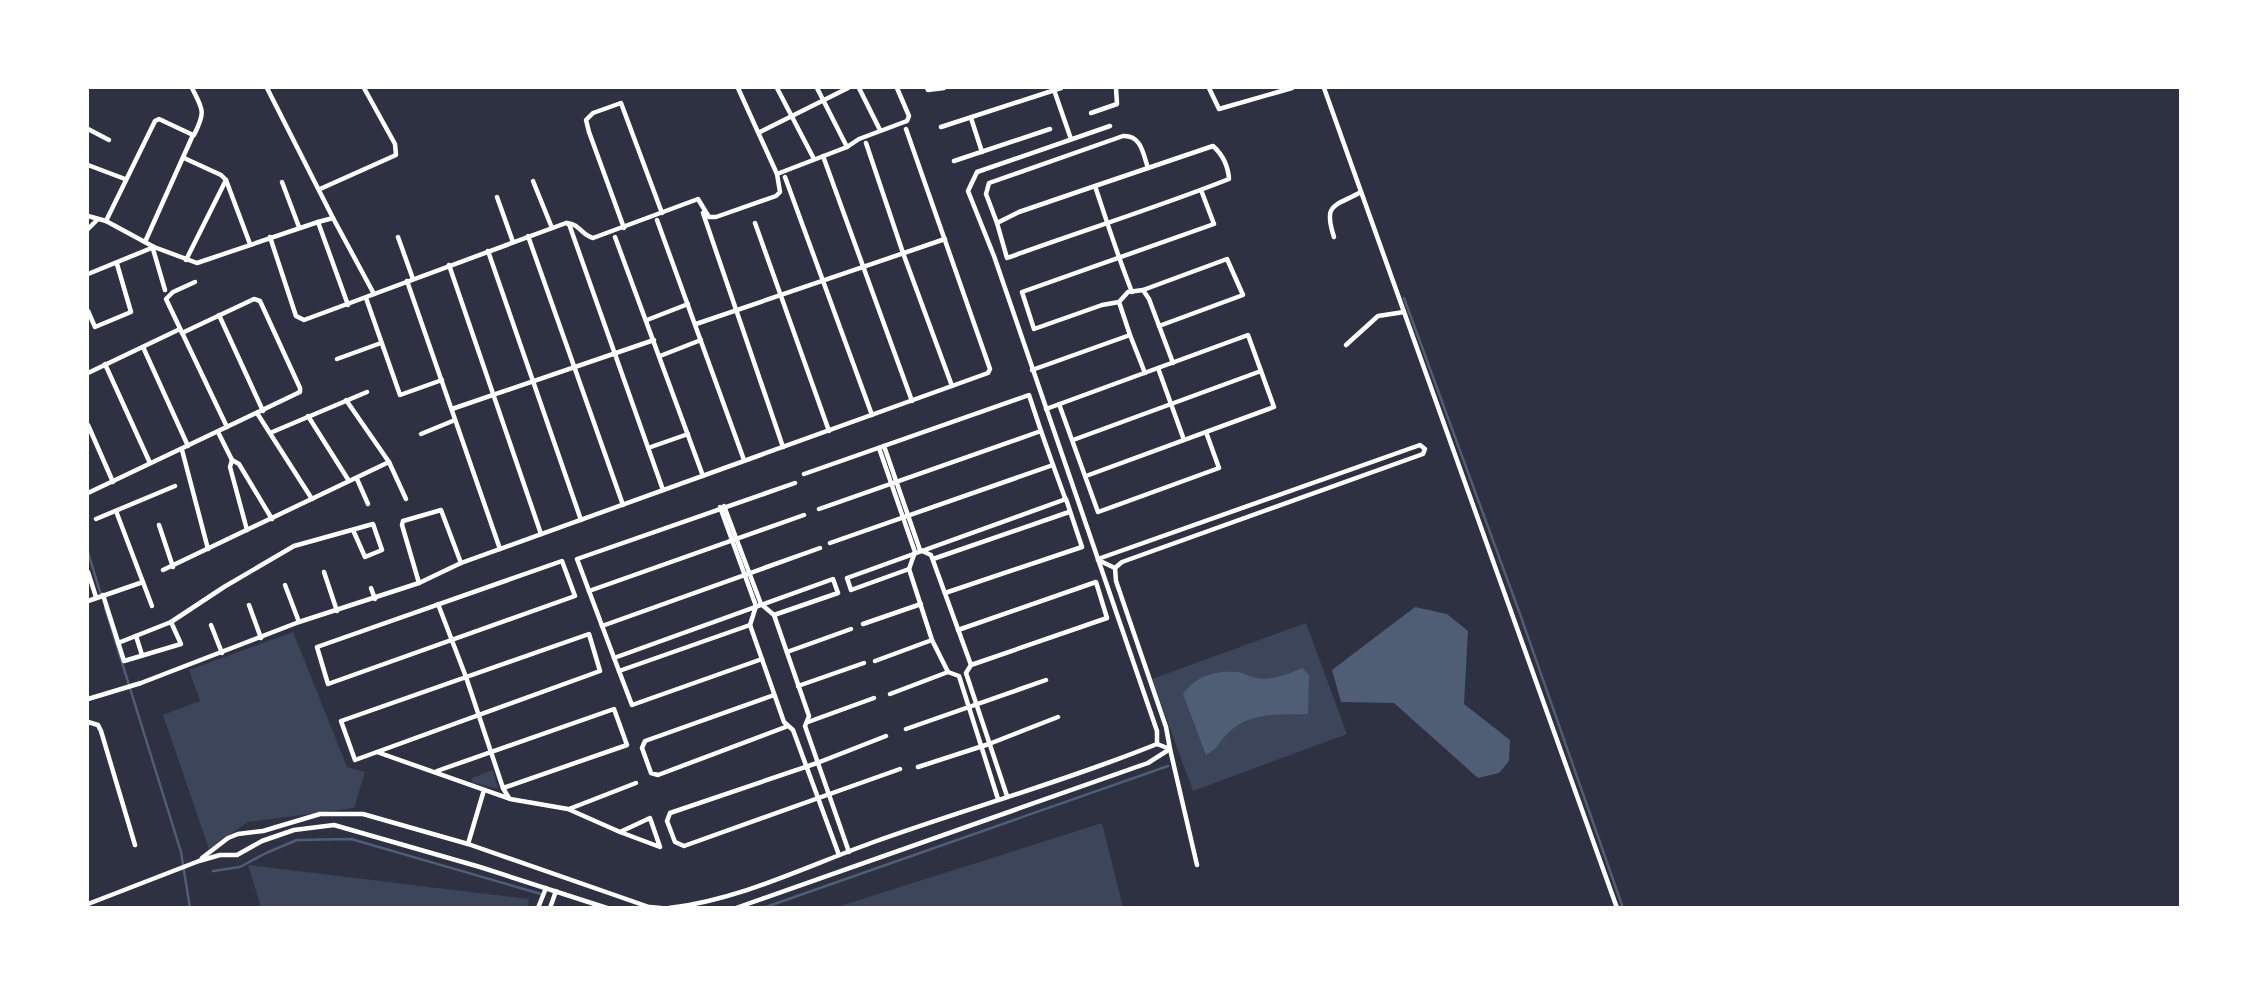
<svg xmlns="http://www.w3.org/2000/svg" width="2268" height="995" viewBox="0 0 2268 995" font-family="Montserrat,sans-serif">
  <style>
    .green { fill: #3c4559 }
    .water { fill: #4f5d75 }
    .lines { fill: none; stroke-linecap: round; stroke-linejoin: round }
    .stream { stroke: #4f5d75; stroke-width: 2.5 }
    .minor { stroke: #fff; stroke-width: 4.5 }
  </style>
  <rect width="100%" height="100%" fill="#2d3142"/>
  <!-- green -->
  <g class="green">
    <path d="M1306 623 1347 734 1193 791 1152 679Z"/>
    <path d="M293 632 347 767 365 772 354 808 248 822 209 849 163 715 200 701 189 670Z"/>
    <path d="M493 770 498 789 471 782 472 778Z"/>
    <path d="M1102 823 1123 907H837Z"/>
    <path d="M248 865 529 899 528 908 261 907Z"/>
  </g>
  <!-- water -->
  <g class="water">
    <path d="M1415 607 1447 614 1468 631 1464 704 1510 740 1509 761 1499 773 1478 778 1394 703 1341 702 1332 670Z"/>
    <path d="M1302 668 1309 675 1308 714C1280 715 1251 711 1229 732 1220 740 1218 749 1206 755L1183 694C1195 676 1216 670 1237 672 1246 673 1254 679 1264 679 1278 678 1289 674 1302 668Z"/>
  </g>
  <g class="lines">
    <!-- stream -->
    <g class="stream">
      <path d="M1404 298 1520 614 1623 908"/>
      <path d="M88 552 101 595"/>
      <path d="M105 608 181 852 190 908"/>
      <path d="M213 871 240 867 266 853 297 840 351 839 541 894"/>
      <path d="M763 908 1168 766"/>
    </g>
    <!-- minor -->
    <g class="minor">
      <path d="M192 88C203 110 206 111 194 135"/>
      <path d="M267 88 333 218"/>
      <path d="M738 88 777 174"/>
      <path d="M777 88 814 159"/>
      <path d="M817 88 847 147"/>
      <path d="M859 88 880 130"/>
      <path d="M927 88 928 90 944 88"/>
      <path d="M1209 88 1219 109 1292 88"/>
      <path d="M1324 88 1617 908"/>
      <path d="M1054 90 1071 139"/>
      <path d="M1091 113 1117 104 1116 88"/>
      <path d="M971 118 982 152"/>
      <path d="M941 127 1061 88"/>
      <path d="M88 129 109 140"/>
      <path d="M760 132 848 88"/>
      <path d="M866 143 903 253 952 386"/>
      <path d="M823 156 912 401"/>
      <path d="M184 158 221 175 226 180 250 244"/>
      <path d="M954 161 1050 129"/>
      <path d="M88 165 125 179"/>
      <path d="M785 177 872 415"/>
      <path d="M533 181 552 228"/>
      <path d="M282 182 299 227"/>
      <path d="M1095 186 1019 212 997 223 1007 258C1081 231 1156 208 1229 179 1228 165 1223 155 1213 146L1095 186C1107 222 1118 257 1132 292"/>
      <path d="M320 189 396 155 395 144 364 88"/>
      <path d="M497 197 513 242"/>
      <path d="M703 213 783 447"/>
      <path d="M88 216 106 221 154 247 197 263 318 222 348 305"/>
      <path d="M657 220 744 460"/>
      <path d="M106 221 155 121 159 119 193 135 145 242"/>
      <path d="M318 222 333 218 374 294"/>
      <path d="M567 223C580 224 581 235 593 238L698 199 709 217H716L776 196 780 192 777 174 847 147 859 139 907 121 909 116 897 88"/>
      <path d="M755 223 829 431"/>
      <path d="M997 223 986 194 989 183 1123 136C1141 135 1143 153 1148 168"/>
      <path d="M624 228 589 132 586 120 593 113 621 103 662 213"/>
      <path d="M88 229 97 220"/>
      <path d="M528 236 623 505"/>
      <path d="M270 237 296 316 304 320 566 223 569 224 663 490"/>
      <path d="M398 237 413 279"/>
      <path d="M615 237 703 476"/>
      <path d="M1334 237C1323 203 1334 207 1361 192"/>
      <path d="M153 249 165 290"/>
      <path d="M488 251 581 520"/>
      <path d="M186 260 226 180"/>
      <path d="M449 265 541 534"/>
      <path d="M88 274 154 247"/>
      <path d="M407 281 500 549"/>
      <path d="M195 282 173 292 166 299 227 427"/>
      <path d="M1143 290 1227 259 1243 295 1159 326"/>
      <path d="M366 298 400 395 442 380"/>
      <path d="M1119 302 1102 305 1034 329 1022 292 1214 224 1201 190"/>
      <path d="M88 311 95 327 131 312 117 264"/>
      <path d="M219 315 263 411"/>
      <path d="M647 320 688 304"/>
      <path d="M696 324 945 239"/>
      <path d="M1130 335 1119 302 1128 292 1143 290 1149 299 1173 363"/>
      <path d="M1346 345 1378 316 1404 312"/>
      <path d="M143 347 188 446"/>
      <path d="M660 356 701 340"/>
      <path d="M337 359 381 343"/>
      <path d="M105 364 150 463"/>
      <path d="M1158 368 1184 440"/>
      <path d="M1032 370 1130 335 1145 373"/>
      <path d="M88 373 180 329"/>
      <path d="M346 400 389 462 406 499"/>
      <path d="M1059 404 1098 512 1219 468 1206 432"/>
      <path d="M452 409 654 340"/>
      <path d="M1046 409 1248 335 1274 407 1086 476"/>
      <path d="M257 413 312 499"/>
      <path d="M308 416 349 481"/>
      <path d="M88 425 113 482"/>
      <path d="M218 432 232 460 239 464 272 519"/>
      <path d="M270 433 367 392"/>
      <path d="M421 434 455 420"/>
      <path d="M1073 440 1261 371"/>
      <path d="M884 446 920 550 931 555 971 665 966 673 1007 796"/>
      <path d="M648 448 688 434"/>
      <path d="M879 448 915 552 909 569 932 640 948 672 959 676 998 799"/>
      <path d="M182 450 208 549"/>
      <path d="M232 460 230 467 247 530"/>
      <path d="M804 474 1029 395 1041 431"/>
      <path d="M357 479 368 504"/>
      <path d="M88 493 300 392V388L260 301 254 299 182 333"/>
      <path d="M724 506 761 604 774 615 809 716 805 726 849 852"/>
      <path d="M720 507 756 606 750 625 784 722 793 730 839 855"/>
      <path d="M819 509 1041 431 1053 465"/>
      <path d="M116 511 152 606"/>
      <path d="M96 519 175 486"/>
      <path d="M159 525 173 567"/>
      <path d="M830 543 1053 465 1065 498"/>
      <path d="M933 559 1069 512"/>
      <path d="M1098 559 1420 445 1425 449 1423 454 1122 562 1115 568"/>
      <path d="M1098 560 1115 568"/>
      <path d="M562 561 575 596 328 684 317 647Z"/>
      <path d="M909 569 851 590 847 578 1066 499 1082 547 945 593"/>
      <path d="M163 570 389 462"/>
      <path d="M88 572 96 597"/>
      <path d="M324 572 337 611"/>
      <path d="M419 583 402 525 403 521 441 510 461 563"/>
      <path d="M285 585 299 622"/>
      <path d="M371 588 375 599"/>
      <path d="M589 591 804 515"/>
      <path d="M103 595 124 661 181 644 171 622"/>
      <path d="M88 601 143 582"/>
      <path d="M438 604 466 677 503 788 509 798"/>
      <path d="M249 605 261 638"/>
      <path d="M863 624 921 604"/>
      <path d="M211 625 222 653"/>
      <path d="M750 625 619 671 632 705 762 659"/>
      <path d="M602 626 820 548"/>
      <path d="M958 630 1096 582 1107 618 971 665"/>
      <path d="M589 634 600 671 355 760 341 721Z"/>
      <path d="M136 636 142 655"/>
      <path d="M118 643 171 622 224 587 294 546 373 524 382 550 365 557 353 530"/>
      <path d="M787 652 851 629"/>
      <path d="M614 658 833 579 838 593 774 615"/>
      <path d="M875 661 932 640"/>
      <path d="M619 671 577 559 795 483"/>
      <path d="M798 686 864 663"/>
      <path d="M890 694 948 672"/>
      <path d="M774 695 645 741 642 748 651 773 658 775 788 726"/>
      <path d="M88 699 141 683 299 622 419 583 461 563 988 373 990 369 906 129"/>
      <path d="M88 722 98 725 101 731 135 845"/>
      <path d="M808 722 874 698"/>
      <path d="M906 729 1046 680"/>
      <path d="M886 736 817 763 670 813 667 821 675 842 684 846 900 769"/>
      <path d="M1157 744 1170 749 1197 865"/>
      <path d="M377 752 510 799 568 809 620 832 660 847 650 818 620 832"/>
      <path d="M918 767 989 744 1058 717"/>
      <path d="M437 771 614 709 627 745 503 788"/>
      <path d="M569 809 636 783"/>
      <path d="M468 844 484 790"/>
      <path d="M202 858 228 838 238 834 263 831 320 814H363L468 844 649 907 661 908"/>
      <path d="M88 904 199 861 220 855H237L262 841 294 830 334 825 480 867 607 908"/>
      <path d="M538 908 546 888"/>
      <path d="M550 908 556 891"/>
      <path d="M669 908C739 900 805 867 871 843 965 809 1063 782 1157 744V731L994 256 968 191 977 172 1110 126"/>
      <path d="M736 908 1148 763 1170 749 1166 727 1116 581 1115 568"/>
    </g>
  </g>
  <!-- border -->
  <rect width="2268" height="995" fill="none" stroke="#ffffff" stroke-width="178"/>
</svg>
